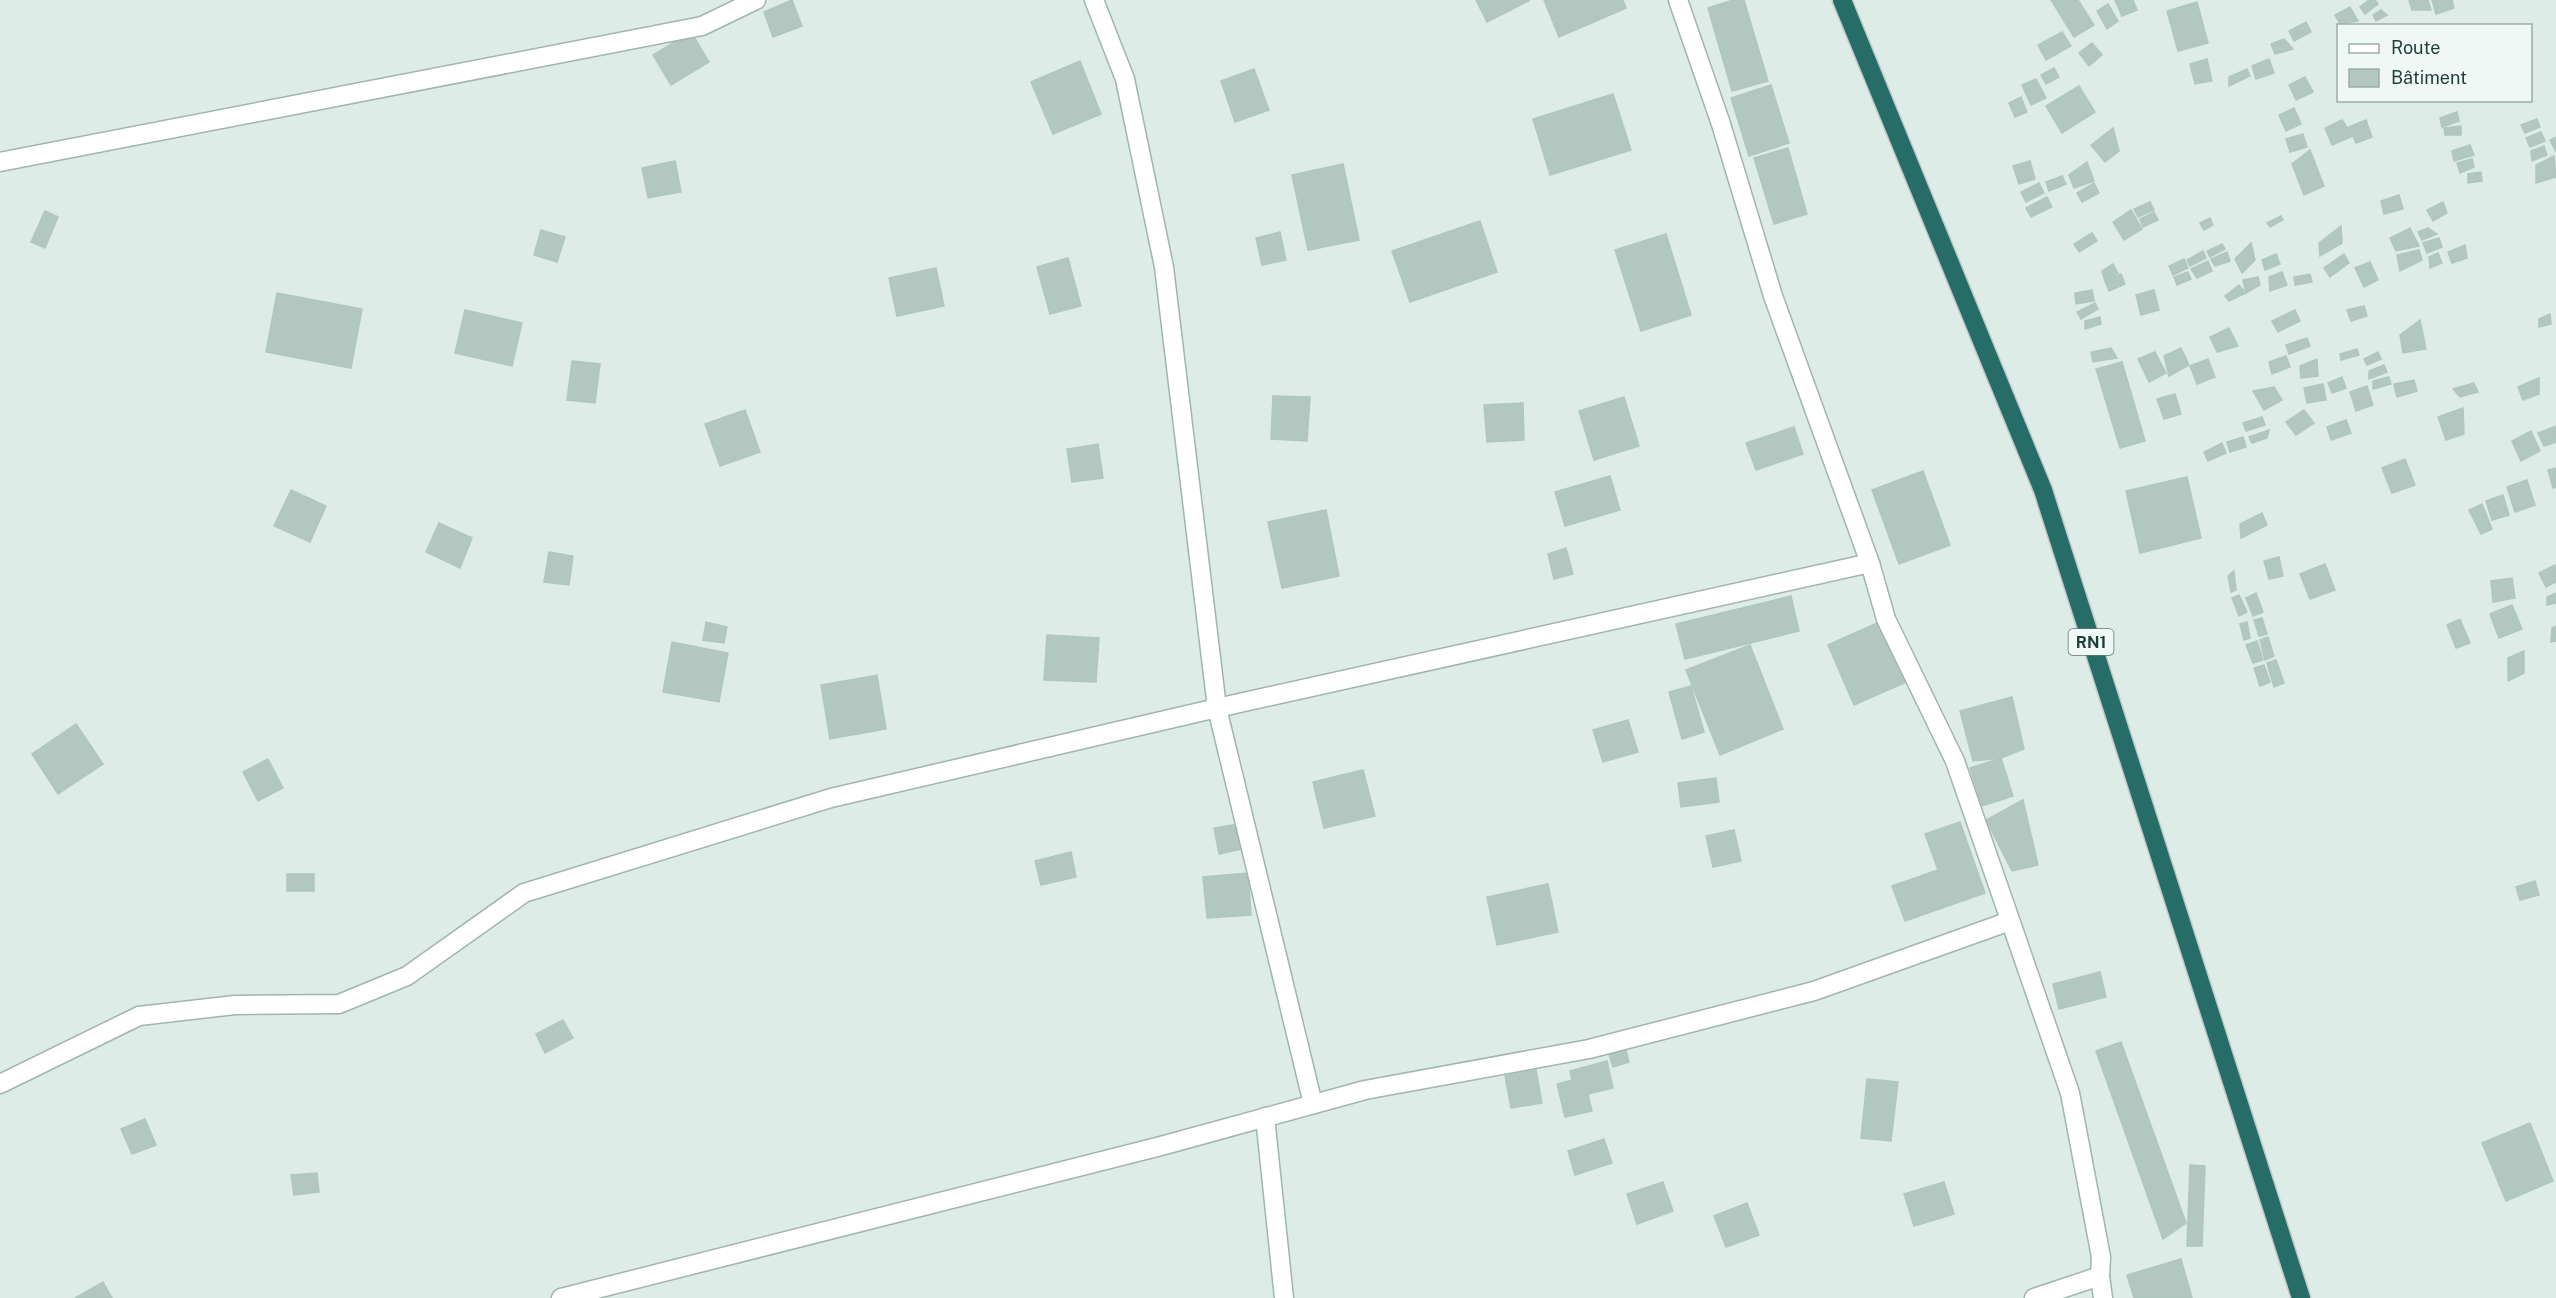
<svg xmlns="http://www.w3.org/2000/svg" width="2556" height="1298" viewBox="0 0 2556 1298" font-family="'Public Sans',sans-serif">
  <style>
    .building { fill: #b3c7c1; stroke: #b0c6c0; stroke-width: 1.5 }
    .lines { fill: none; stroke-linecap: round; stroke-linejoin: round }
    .street-casing { stroke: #a0b4b0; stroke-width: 21 }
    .highway-casing { stroke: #c0c9c8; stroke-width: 21 }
    .street { stroke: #fff; stroke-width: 18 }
    .highway { stroke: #266d68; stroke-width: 18 }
    .labels { text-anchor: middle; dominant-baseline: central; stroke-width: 6; stroke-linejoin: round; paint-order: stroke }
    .shield { fill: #eff8f5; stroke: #5c7571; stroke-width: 1.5 }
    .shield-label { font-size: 16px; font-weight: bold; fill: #1d3d39 }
  </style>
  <rect width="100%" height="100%" fill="#deece8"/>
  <!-- building -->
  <g class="building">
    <path d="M792 0 802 26 773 37 764 12Z"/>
    <path d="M1476 0H1530L1487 22Z"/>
    <path d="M1544 0H1623L1626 8 1559 37Z"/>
    <path d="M1733 0H1744L1768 81 1732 91 1708 8Z"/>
    <path d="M2051 0H2078L2094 25 2074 37Z"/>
    <path d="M2115 0H2133L2137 10 2122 16Z"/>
    <path d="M2369 0H2375L2378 4 2365 14 2360 7Z"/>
    <path d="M2409 0H2428L2431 10H2412Z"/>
    <path d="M2432 0H2452L2454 8 2436 14Z"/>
    <path d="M2197 2 2208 43 2178 51 2167 11Z"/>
    <path d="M2108 4 2118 21 2107 29 2097 11Z"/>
    <path d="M2350 7 2358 21 2340 24 2335 15Z"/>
    <path d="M2381 10 2387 15 2376 21 2373 15Z"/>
    <path d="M2306 22 2311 32 2294 41 2289 31Z"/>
    <path d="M691 32 709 62 671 85 653 55Z"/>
    <path d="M2062 32 2071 46 2046 60 2038 45Z"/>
    <path d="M2284 39 2293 49 2275 54 2271 44Z"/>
    <path d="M2092 43 2102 55 2089 66 2079 53Z"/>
    <path d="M2207 59 2212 81 2195 84 2190 64Z"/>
    <path d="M2269 59 2274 73 2256 79 2252 66Z"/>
    <path d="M1080 61 1101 114 1053 134 1031 82Z"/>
    <path d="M2054 68 2059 77 2046 84 2041 75Z"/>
    <path d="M1254 69 1269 110 1235 122 1221 81Z"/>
    <path d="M2247 69 2250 76 2229 86V77Z"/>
    <path d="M2305 77 2313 92 2296 100 2289 85Z"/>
    <path d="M2036 79 2046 98 2031 105 2022 85Z"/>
    <path d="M1771 85 1789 143 1749 156 1731 98Z"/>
    <path d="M2079 86 2095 112 2062 133 2046 106Z"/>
    <path d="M1613 94 1631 150 1550 175 1533 119Z"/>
    <path d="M2021 97 2027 112 2015 117 2009 103Z"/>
    <path d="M2294 108 2301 124 2286 131 2279 115Z"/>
    <path d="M2457 112 2459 121 2442 127 2440 118Z"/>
    <path d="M2537 119 2540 127 2525 133 2521 125Z"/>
    <path d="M2342 120 2353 136 2332 145 2325 128Z"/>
    <path d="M2366 120 2372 137 2356 143 2349 127Z"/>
    <path d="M2461 126V135H2445L2444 128Z"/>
    <path d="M2113 128 2119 151 2105 162 2091 145Z"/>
    <path d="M2541 132 2545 141 2530 147 2526 138Z"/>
    <path d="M2303 134 2307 147 2290 152 2286 139Z"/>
    <path d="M2556 137V152L2550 140Z"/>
    <path d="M2470 145 2474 155 2454 161 2452 151Z"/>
    <path d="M2544 146 2547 155 2532 161 2531 151Z"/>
    <path d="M1788 148 1807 214 1774 224 1754 158Z"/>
    <path d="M2310 150 2324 186 2304 195 2292 164Z"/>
    <path d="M2554 156 2556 177 2536 183V165Z"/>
    <path d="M2472 159 2474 167 2460 173 2457 163Z"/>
    <path d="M675 161 681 192 648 198 642 168Z"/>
    <path d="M2030 161 2035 179 2019 184 2013 166Z"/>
    <path d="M2087 162 2094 181 2074 188 2069 175Z"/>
    <path d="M1343 164 1359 240 1308 250 1292 175Z"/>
    <path d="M2481 172 2482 181 2468 183V174Z"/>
    <path d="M2062 176 2066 184 2049 191 2046 182Z"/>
    <path d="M2039 183 2044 193 2026 202 2021 192Z"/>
    <path d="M2094 183 2099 193 2082 202 2077 193Z"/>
    <path d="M2399 195 2403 209 2384 214 2381 201Z"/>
    <path d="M2047 197 2052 207 2031 217 2026 208Z"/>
    <path d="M2150 202 2154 210 2138 217 2134 209Z"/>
    <path d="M2443 202 2447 213 2433 221 2427 210Z"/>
    <path d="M2131 210 2142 229 2124 240 2113 222Z"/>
    <path d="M45 211 58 217 45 248 31 242Z"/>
    <path d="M2154 212 2158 220 2143 227 2140 219Z"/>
    <path d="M2281 216 2283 220 2270 227 2267 223Z"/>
    <path d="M2210 218 2213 225 2204 230 2200 223Z"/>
    <path d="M1480 221 1497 272 1410 302 1392 251Z"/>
    <path d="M2341 226 2342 243 2320 256 2319 243Z"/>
    <path d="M2410 228 2419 246 2396 251 2390 238Z"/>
    <path d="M2428 228 2437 234 2422 240 2418 232Z"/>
    <path d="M541 230 565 237 557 262 534 255Z"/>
    <path d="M1280 232 1286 260 1262 265 1256 238Z"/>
    <path d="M2092 233 2097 241 2079 252 2074 244Z"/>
    <path d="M1666 234 1691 315 1641 331 1615 250Z"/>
    <path d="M2439 238 2442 247 2427 253 2423 243Z"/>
    <path d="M2251 243 2255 260 2242 273 2235 259Z"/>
    <path d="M2222 244 2225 249 2210 257 2207 251Z"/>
    <path d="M2465 245 2467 258 2452 263 2448 252Z"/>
    <path d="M2419 250 2422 260 2400 271 2397 255Z"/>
    <path d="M2203 251 2206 258 2190 266 2187 260Z"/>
    <path d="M2227 252 2230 261 2215 266 2211 259Z"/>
    <path d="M2438 253 2442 263 2430 268 2429 257Z"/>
    <path d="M2276 254 2280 264 2265 270 2262 260Z"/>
    <path d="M2344 254 2349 263 2330 277 2324 268Z"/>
    <path d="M1068 258 1081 306 1050 314 1037 267Z"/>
    <path d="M2184 259 2188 268 2173 275 2169 266Z"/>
    <path d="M2208 261 2212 271 2197 278 2191 269Z"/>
    <path d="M2370 262 2378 280 2364 287 2355 268Z"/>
    <path d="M2113 264 2118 273 2105 281 2102 271Z"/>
    <path d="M936 268 944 306 897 316 889 278Z"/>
    <path d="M2188 272 2191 279 2177 285 2174 277Z"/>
    <path d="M2282 272 2287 285 2270 291 2269 277Z"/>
    <path d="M2121 274 2125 284 2109 291 2105 281Z"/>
    <path d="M2310 274 2312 282 2295 285 2294 277Z"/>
    <path d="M2258 277 2260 285 2246 293 2243 280Z"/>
    <path d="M2239 285 2246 293 2229 301 2225 296Z"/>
    <path d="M2092 290 2094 301 2076 304 2075 293Z"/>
    <path d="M2154 290 2159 310 2141 315 2136 295Z"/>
    <path d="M277 293 362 309 351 368 266 352Z"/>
    <path d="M2095 303 2098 309 2081 319 2077 312Z"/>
    <path d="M2364 306 2367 316 2351 321 2347 310Z"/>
    <path d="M465 310 522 323 512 366 455 353Z"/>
    <path d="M2295 310 2300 321 2278 332 2272 321Z"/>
    <path d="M2550 314 2551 324 2539 327V319Z"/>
    <path d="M2100 317 2101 324 2085 329V321Z"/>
    <path d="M2420 320 2426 349 2403 353 2400 335Z"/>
    <path d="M2229 328 2238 346 2217 352 2210 337Z"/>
    <path d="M2307 338 2310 346 2289 354 2286 345Z"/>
    <path d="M2111 348 2117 358 2093 362 2091 352Z"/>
    <path d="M2181 348 2189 365 2169 376 2164 356Z"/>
    <path d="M2357 349 2359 355 2341 360 2340 354Z"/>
    <path d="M2155 352 2166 373 2149 382 2138 359Z"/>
    <path d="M2378 352 2381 359 2367 365 2364 359Z"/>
    <path d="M2286 356 2290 367 2272 374 2269 362Z"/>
    <path d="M2208 359 2215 377 2197 384 2190 366Z"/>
    <path d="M2317 359 2318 376 2301 378 2300 366Z"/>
    <path d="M572 361 600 364 595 403 567 400Z"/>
    <path d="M2122 362 2145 441 2120 448 2096 369Z"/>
    <path d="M2384 365 2387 372 2369 379V371Z"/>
    <path d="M2342 377 2346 388 2332 393 2328 383Z"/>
    <path d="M2389 377 2391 384 2373 389V381Z"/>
    <path d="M2539 378V394L2523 400 2518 387Z"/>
    <path d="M2414 380 2417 391 2397 397 2394 384Z"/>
    <path d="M2474 383 2478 392 2460 397 2453 389Z"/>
    <path d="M2323 384 2326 400 2307 403 2304 388Z"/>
    <path d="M2367 386 2373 405 2356 411 2350 392Z"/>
    <path d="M2274 387 2282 400 2264 410 2253 391Z"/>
    <path d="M2175 394 2181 414 2164 419 2157 399Z"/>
    <path d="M1273 396 1310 397 1307 441 1271 439Z"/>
    <path d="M1624 397 1639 446 1594 460 1579 411Z"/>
    <path d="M1523 403 1524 440 1487 442 1484 405Z"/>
    <path d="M2463 408 2464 434 2446 440 2438 417Z"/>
    <path d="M745 410 760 452 720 466 705 424Z"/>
    <path d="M2304 410 2314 423 2296 435 2286 422Z"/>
    <path d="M2262 417 2265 425 2246 431 2243 423Z"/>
    <path d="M2346 420 2351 433 2331 440 2327 427Z"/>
    <path d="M2556 426V442L2544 446 2538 433Z"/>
    <path d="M1794 427 1803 454 1756 470 1746 443Z"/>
    <path d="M2269 430 2267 438 2252 443 2249 437Z"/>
    <path d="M2531 431 2540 451 2521 461 2512 441Z"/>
    <path d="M2243 437 2246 447 2230 452 2227 442Z"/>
    <path d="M2222 443 2226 453 2208 461 2204 452Z"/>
    <path d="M1098 444 1103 478 1072 482 1067 449Z"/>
    <path d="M2405 459 2415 485 2392 493 2382 468Z"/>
    <path d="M2556 468V487L2553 488 2548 470Z"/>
    <path d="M1923 471 1950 545 1899 564 1872 490Z"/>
    <path d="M1610 476 1620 510 1565 526 1555 492Z"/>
    <path d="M2187 477 2201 538 2140 553 2126 491Z"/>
    <path d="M2527 480 2535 505 2515 512 2507 487Z"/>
    <path d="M291 490 326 506 310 542 274 526Z"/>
    <path d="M2503 495 2509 515 2492 520 2486 501Z"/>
    <path d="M2482 504 2492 529 2481 534 2469 510Z"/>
    <path d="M1326 510 1339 576 1282 588 1268 522Z"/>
    <path d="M2262 513 2267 525 2241 538 2240 524Z"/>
    <path d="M439 523 472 538 460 568 426 552Z"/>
    <path d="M1566 548 1573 574 1554 579 1548 554Z"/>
    <path d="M549 552 573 556 569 585 544 582Z"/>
    <path d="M2279 557 2283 576 2269 579 2264 561Z"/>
    <path d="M2325 564 2335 590 2310 599 2300 574Z"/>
    <path d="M2555 565 2556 582 2546 587 2539 573Z"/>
    <path d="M2234 571 2236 590 2231 592 2228 576Z"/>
    <path d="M2512 578 2515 598 2493 602 2491 581Z"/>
    <path d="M2256 593 2263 612 2253 616 2246 598Z"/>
    <path d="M2556 593V603L2547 605V597Z"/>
    <path d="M2239 595 2247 612 2239 616 2232 598Z"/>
    <path d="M1791 596 1799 631 1685 659 1676 624Z"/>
    <path d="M2512 605 2522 629 2499 638 2490 614Z"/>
    <path d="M2262 618 2267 634 2259 636 2254 620Z"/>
    <path d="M1886 619 1913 679 1854 705 1828 645Z"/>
    <path d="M2460 619 2470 643 2456 648 2447 625Z"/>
    <path d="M706 622 727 627 724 643 703 640Z"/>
    <path d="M2247 622 2250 638 2244 640 2240 624Z"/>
    <path d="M2556 626V641L2551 642 2552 628Z"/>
    <path d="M1047 635 1099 638 1096 682 1044 680Z"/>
    <path d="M2268 637 2274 656 2265 660 2260 640Z"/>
    <path d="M2257 641 2263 660 2253 663 2246 645Z"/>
    <path d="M672 642 728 653 719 702 663 692Z"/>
    <path d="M1750 645 1783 729 1720 755 1686 670Z"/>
    <path d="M2524 651V673L2508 681V658Z"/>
    <path d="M2276 660 2284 683 2274 687 2267 663Z"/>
    <path d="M2264 665 2270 682 2260 686 2254 668Z"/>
    <path d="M877 675 886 729 830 739 821 685Z"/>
    <path d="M1691 686 1704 732 1682 739 1669 692Z"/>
    <path d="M2012 697 2024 749 2001 758 1973 761 1960 711Z"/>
    <path d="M1628 720 1638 752 1603 762 1593 730Z"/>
    <path d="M76 724 103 764 58 794 32 754Z"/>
    <path d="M2001 758 2013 796 1982 806 1970 768Z"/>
    <path d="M268 759 283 788 258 801 243 772Z"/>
    <path d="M1363 770 1375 816 1324 828 1313 782Z"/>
    <path d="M1716 778 1719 802 1681 807 1678 783Z"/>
    <path d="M2023 800 2038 865 2012 871 1986 820Z"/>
    <path d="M1960 822 1985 893 1905 921 1892 886 1938 870 1925 834Z"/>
    <path d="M1238 824 1242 849 1219 854 1214 828Z"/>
    <path d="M1734 830 1741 861 1713 867 1706 836Z"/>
    <path d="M1071 852 1076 877 1041 885 1035 861Z"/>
    <path d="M1248 873 1251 915 1207 918 1203 877Z"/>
    <rect x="287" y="874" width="27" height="17"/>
    <path d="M2535 881 2539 895 2520 900 2516 887Z"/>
    <path d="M1548 884 1558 932 1497 945 1487 897Z"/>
    <path d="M2100 972 2106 997 2059 1009 2053 984Z"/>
    <path d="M563 1020 573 1038 545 1053 536 1034Z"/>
    <path d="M2121 1042 2186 1223 2163 1239 2096 1051Z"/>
    <path d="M1625 1046 1629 1062 1613 1067 1608 1051Z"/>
    <path d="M1607 1061 1613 1088 1588 1094 1592 1111 1565 1117 1557 1084 1572 1080 1570 1071Z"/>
    <path d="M1536 1070 1542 1103 1511 1108 1505 1076Z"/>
    <path d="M1867 1079 1898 1082 1891 1141 1861 1138Z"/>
    <path d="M145 1119 156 1145 132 1154 121 1129Z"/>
    <path d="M2530 1123 2553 1181 2506 1201 2482 1143Z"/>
    <path d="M1604 1139 1612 1163 1575 1175 1568 1151Z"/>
    <path d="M2190 1165 2205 1166 2202 1246H2187Z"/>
    <path d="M317 1173 319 1192 294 1195 291 1175Z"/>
    <path d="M1663 1182 1673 1211 1637 1224 1627 1194Z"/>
    <path d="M1944 1182 1954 1214 1914 1226 1904 1194Z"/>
    <path d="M1747 1203 1759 1235 1726 1247 1714 1216Z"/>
    <path d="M2181 1259 2192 1298H2134L2127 1275Z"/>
    <path d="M103 1282 112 1298H75Z"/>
  </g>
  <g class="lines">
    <!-- street casing -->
    <g class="street-casing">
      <g id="street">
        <path d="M1094 0 1125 79 1164 267 1217 708 1313 1104"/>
        <path d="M1678 0 1721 124 1773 296 1870 563 1886 619 1955 761 2070 1093 2101 1257 2100 1276 2103 1298"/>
        <path d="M0 162 702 26 756 0"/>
        <path d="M0 1084 139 1016 235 1005 339 1004 407 976 524 893 831 798 1217 708 1870 563"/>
        <path d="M1265 1117 1284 1298"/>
        <path d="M561 1298 1161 1146 1365 1090 1589 1049 1814 991 2010 921"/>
        <path d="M2034 1298 2100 1276"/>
      </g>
    </g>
    <!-- highway casing -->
    <g class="highway-casing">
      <path id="highway" d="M1842 0 2043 490 2301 1298"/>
    </g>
    <!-- street -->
    <use href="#street" class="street"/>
    <!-- highway -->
    <use href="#highway" class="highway"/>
  </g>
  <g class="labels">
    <!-- shield labels -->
    <rect class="shield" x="2068.5" y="629" width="45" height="26" rx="4.5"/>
    <g class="shield-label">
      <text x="2091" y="642">RN1</text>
    </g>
  </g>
  <!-- legend -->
  <rect x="2337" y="24" width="195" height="78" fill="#eff8f5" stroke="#9badaa" stroke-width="1.5"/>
  <rect x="2349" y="44" width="30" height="9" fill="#ffffff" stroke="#9badaa" stroke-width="1.5"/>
  <text x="2391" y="54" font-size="18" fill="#1d3d39">Route</text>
  <rect x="2349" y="69" width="30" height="18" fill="#b3c7c1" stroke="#9badaa" stroke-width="1.5"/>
  <text x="2391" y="84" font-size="18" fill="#1d3d39">Bâtiment</text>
</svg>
